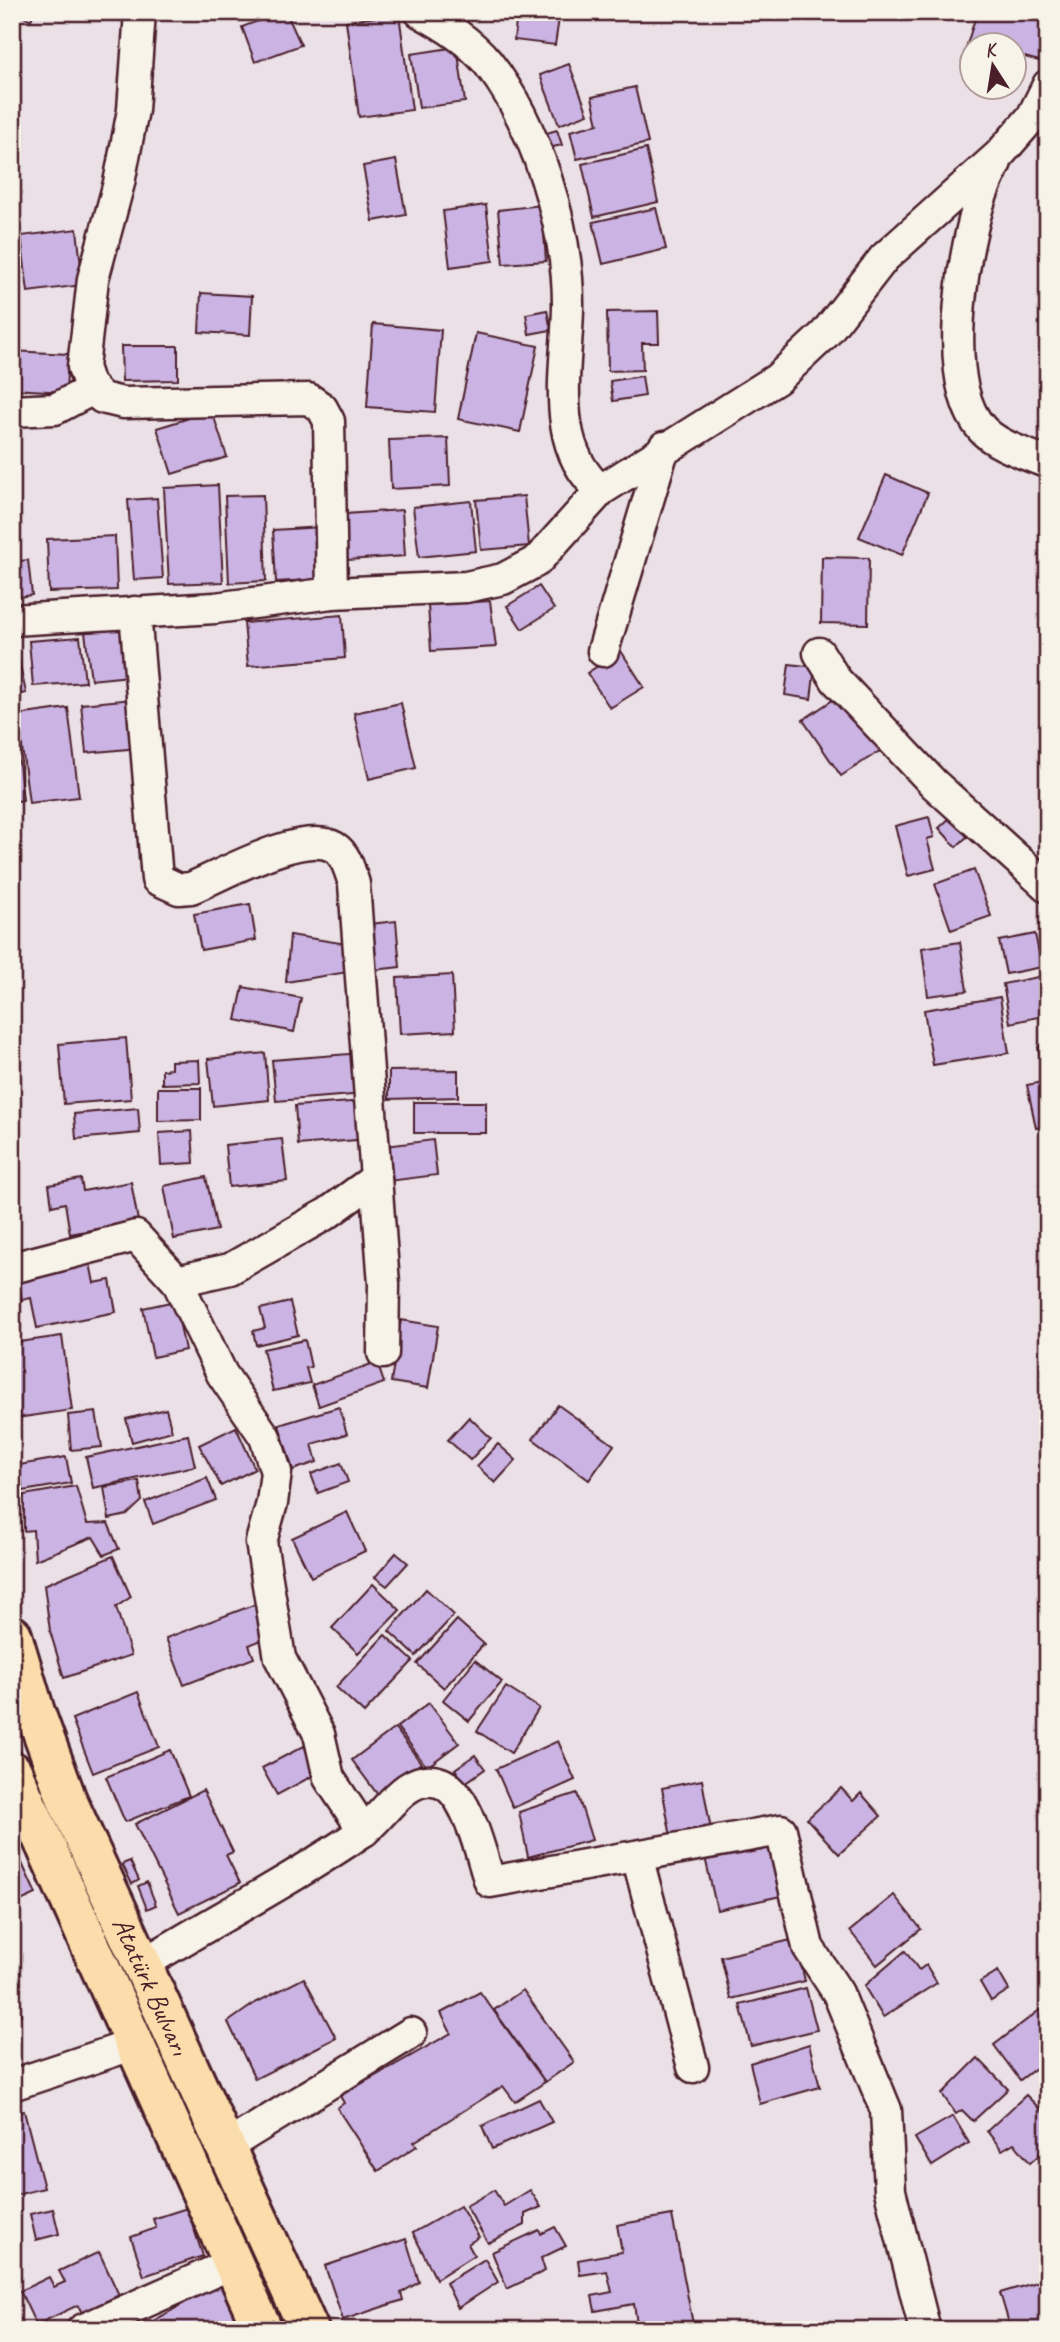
<svg xmlns="http://www.w3.org/2000/svg" width="1060" height="2342" viewBox="0 0 1060 2342" font-family="Caveat,sans-serif">
  <style>
    .building { fill: #cbb4e3; stroke: #4a1f2b; stroke-width: 2 }
    .lines { fill: none; stroke-linecap: round; stroke-linejoin: round }
    .minor-casing { stroke: #4a1f2b; stroke-width: 35 }
    .highway-casing { stroke: #4a1f2b; stroke-width: 44 }
    .minor { stroke: #f7f3e8; stroke-width: 30 }
    .highway { stroke: #faddab; stroke-width: 38 }
    .labels { text-anchor: middle; dominant-baseline: central; stroke-width: 6; stroke-linejoin: round; paint-order: stroke }
    .street-label { font-size: 28px; fill: #4a1f2b; stroke: #f7f3e8 }
  </style>
  <rect width="100%" height="100%" fill="#eae0e6"/>
  <filter id="ink" filterUnits="userSpaceOnUse"><feTurbulence type="fractalNoise" baseFrequency=".0143" numOctaves="2"/><feDisplacementMap in="SourceGraphic" scale="14" xChannelSelector="R" yChannelSelector="G"/><feConvolveMatrix kernelMatrix="1 2 1 2 8 2 1 2 1" color-interpolation-filters="sRGB"/></filter>
  <g filter="url(#ink)">
    <!-- building -->
    <g class="building">
      <path d="M12 12H34L31 20Z"/>
      <path d="M282 12H286L301 45 255 62 242 27Z"/>
      <path d="M517 12H560L555 45 514 40Z"/>
      <path d="M977 12H1048V31L1039 61 1021 56 1014 76V46H972V64L962 61Z"/>
      <path d="M399 14 412 110 359 117 346 21Z"/>
      <path d="M457 47 465 102 419 108 411 54Z"/>
      <path d="M569 64 588 114 559 125 540 75Z"/>
      <path d="M635 87 648 143 577 159 570 131 598 124 592 97Z"/>
      <path d="M1046 128H1048V166H1045Z"/>
      <path d="M557 130 562 145 544 149 540 135Z"/>
      <path d="M646 149 658 202 594 217 582 164Z"/>
      <path d="M396 160 406 215 373 221 363 166Z"/>
      <path d="M486 205 493 261 450 267 443 211Z"/>
      <path d="M542 205 546 261 503 264 498 210Z"/>
      <path d="M656 208 666 249 603 264 593 222Z"/>
      <path d="M77 229 83 285 28 292 21 236Z"/>
      <path d="M201 293 252 296 250 335 199 332Z"/>
      <path d="M547 310 551 330 529 334 526 314Z"/>
      <path d="M658 311 659 343H642L643 370 608 371 607 312Z"/>
      <path d="M373 324 441 330 435 412 367 407Z"/>
      <path d="M476 333 538 346 520 432 458 419Z"/>
      <path d="M121 346H178V380L122 381Z"/>
      <path d="M12 351 68 354 66 392 12 389Z"/>
      <path d="M642 376 645 396 613 401 610 381Z"/>
      <path d="M212 411 227 457 172 474 157 428Z"/>
      <path d="M448 438 450 486 391 489 389 440Z"/>
      <path d="M886 475 928 493 902 555 859 537Z"/>
      <path d="M218 485 223 582 169 584 164 488Z"/>
      <path d="M263 495 266 581 229 583 225 496Z"/>
      <path d="M524 496 529 546 481 550 476 500Z"/>
      <path d="M157 498 163 578 134 580 128 500Z"/>
      <path d="M471 501 476 551 419 557 413 507Z"/>
      <path d="M402 510 405 556 348 560 345 514Z"/>
      <path d="M322 527 325 579 276 582 273 530Z"/>
      <path d="M115 536 117 590 49 592 47 539Z"/>
      <path d="M822 557 869 558 868 624 821 623Z"/>
      <path d="M28 560 32 595 12 598V562Z"/>
      <path d="M539 586 554 609 522 629 507 606Z"/>
      <path d="M490 601 496 647 431 651 428 605Z"/>
      <path d="M342 615 345 658 248 666 244 623Z"/>
      <path d="M123 627 129 676 91 680 85 632Z"/>
      <path d="M80 637 85 682 33 686 29 641Z"/>
      <path d="M12 641H15L26 693 12 697Z"/>
      <path d="M621 651 644 687 610 708 587 673Z"/>
      <path d="M789 664 815 667 811 699 785 695Z"/>
      <path d="M843 693 881 750 841 776 803 720Z"/>
      <path d="M133 699 138 748 86 753 81 704Z"/>
      <path d="M401 703 416 768 369 779 354 713Z"/>
      <path d="M68 708 79 797 29 803 18 715Z"/>
      <path d="M13 709 23 800 12 802V710Z"/>
      <path d="M954 814 971 833 956 847 939 828Z"/>
      <path d="M929 817 934 837 927 839 935 869 908 876 895 826Z"/>
      <path d="M974 870 991 916 951 930 935 884Z"/>
      <path d="M250 904 256 940 201 950 194 914Z"/>
      <path d="M396 921 400 967 374 970 370 924Z"/>
      <path d="M1035 934 1042 967 1006 974 999 941Z"/>
      <path d="M290 935 347 944 348 972 286 982Z"/>
      <path d="M960 942 967 991 928 996 922 948Z"/>
      <path d="M452 975 455 1031 400 1034 397 978Z"/>
      <path d="M1048 975V1015L1010 1023 1003 984Z"/>
      <path d="M243 987 301 998 294 1032 236 1020Z"/>
      <path d="M1000 997 1009 1053 933 1065 924 1010Z"/>
      <path d="M126 1038 131 1099 64 1104 59 1044Z"/>
      <path d="M1048 1045V1072L1043 1073 1038 1047Z"/>
      <path d="M265 1053 269 1100 213 1106 208 1059Z"/>
      <path d="M362 1053 365 1094 276 1101 272 1060Z"/>
      <path d="M199 1060 200 1083 162 1084V1070L171 1069V1061Z"/>
      <path d="M458 1070V1097L389 1099V1071Z"/>
      <path d="M1048 1081V1126L1036 1128 1027 1085Z"/>
      <path d="M158 1088H201V1120L158 1121Z"/>
      <path d="M365 1101 368 1139 298 1145 295 1106Z"/>
      <rect x="414" y="1102" width="72" height="31"/>
      <path d="M138 1108 140 1133 76 1139 74 1114Z"/>
      <path d="M192 1131 194 1163 161 1165 159 1133Z"/>
      <path d="M282 1139 287 1181 229 1187 225 1145Z"/>
      <path d="M433 1140 437 1175 389 1181 385 1146Z"/>
      <path d="M206 1177 217 1230 174 1239 164 1186Z"/>
      <path d="M81 1179 83 1191 131 1182 138 1221 70 1234 65 1203 52 1206 49 1185Z"/>
      <path d="M89 1258 94 1283 110 1280 116 1312 37 1328 31 1298 22 1300 17 1273Z"/>
      <path d="M175 1301 185 1350 153 1357 143 1308Z"/>
      <path d="M290 1302 298 1335 256 1345 253 1331 265 1328 260 1309Z"/>
      <path d="M401 1320 438 1326 428 1388 391 1382Z"/>
      <path d="M62 1336 72 1410 16 1418 12 1389V1343Z"/>
      <path d="M305 1340 311 1367 306 1368 310 1383 273 1391 263 1349Z"/>
      <path d="M377 1362 384 1383 319 1406 312 1385Z"/>
      <path d="M558 1405 614 1445 589 1480 533 1439Z"/>
      <path d="M339 1407 347 1434 312 1444 317 1462 293 1470 279 1425Z"/>
      <path d="M166 1409 172 1431 132 1442 126 1419Z"/>
      <path d="M96 1412 102 1447 71 1450 68 1415Z"/>
      <path d="M469 1417 491 1438 470 1460 448 1440Z"/>
      <path d="M236 1427 255 1469 221 1486 199 1445Z"/>
      <path d="M188 1435 195 1466 93 1488 86 1457Z"/>
      <path d="M498 1444 516 1460 495 1483 477 1466Z"/>
      <path d="M66 1457 71 1483 23 1491 19 1465Z"/>
      <path d="M341 1463 348 1482 318 1493 311 1474Z"/>
      <path d="M207 1478 216 1500 153 1524 145 1502Z"/>
      <path d="M139 1481 142 1501 127 1515 109 1519 104 1487Z"/>
      <path d="M76 1486 87 1524 108 1523 119 1549 104 1555 93 1537 35 1560 33 1530 24 1531V1495Z"/>
      <path d="M347 1512 365 1551 311 1577 292 1538Z"/>
      <path d="M396 1553 408 1563 387 1586 375 1577Z"/>
      <path d="M113 1556 131 1597 116 1607 131 1655 64 1678 50 1631 44 1585Z"/>
      <path d="M373 1584 400 1610 358 1653 332 1628Z"/>
      <path d="M426 1589 454 1615 416 1656 389 1631Z"/>
      <path d="M256 1604 269 1637 249 1645 254 1658 184 1685 166 1638Z"/>
      <path d="M457 1620 484 1644 444 1688 417 1664Z"/>
      <path d="M385 1635 413 1661 364 1713 336 1687Z"/>
      <path d="M475 1660 502 1682 469 1721 443 1700Z"/>
      <path d="M506 1687 539 1708 511 1753 477 1731Z"/>
      <path d="M138 1692 159 1747 93 1773 72 1719Z"/>
      <path d="M429 1703 459 1743 427 1767 397 1727Z"/>
      <path d="M395 1728 421 1763 378 1795 352 1760Z"/>
      <path d="M558 1741 575 1780 513 1808 496 1769Z"/>
      <path d="M304 1746 318 1773 277 1795 262 1768Z"/>
      <path d="M170 1750 189 1796 125 1822 106 1777Z"/>
      <path d="M475 1755 485 1769 465 1783 455 1769Z"/>
      <path d="M702 1780 711 1830 671 1837 662 1788Z"/>
      <path d="M841 1788 853 1801 861 1793 881 1816 839 1854 807 1819Z"/>
      <path d="M203 1790 233 1852 226 1855 240 1883 179 1913 135 1824Z"/>
      <path d="M577 1793 592 1840 528 1857 519 1812Z"/>
      <path d="M778 1840 790 1894 717 1910 705 1857Z"/>
      <path d="M15 1848 36 1894 12 1905V1849Z"/>
      <path d="M130 1861 139 1880 132 1884 122 1864Z"/>
      <path d="M147 1882 156 1905 147 1909 138 1886Z"/>
      <path d="M894 1895 921 1929 877 1965 850 1931Z"/>
      <path d="M795 1939 805 1981 731 1999 721 1957Z"/>
      <path d="M905 1951 919 1970 926 1965 937 1983 883 2017 864 1986Z"/>
      <path d="M12 1969 21 2015 12 2017Z"/>
      <path d="M998 1971 1009 1990 991 2001 980 1982Z"/>
      <path d="M304 1978 336 2038 255 2079 228 2022 255 2003Z"/>
      <path d="M806 1988 817 2030 751 2046 740 2005Z"/>
      <path d="M523 1990 574 2062 545 2082 494 2010Z"/>
      <path d="M480 1992 545 2082 515 2102 503 2086 414 2142 417 2146 378 2171 337 2108 344 2103 340 2096 451 2033 441 2013Z"/>
      <path d="M1041 2009 1048 2018V2059L1020 2080 994 2045Z"/>
      <path d="M809 2044 820 2087 760 2104 750 2063Z"/>
      <path d="M978 2058 1008 2089 973 2121 962 2110 956 2114 942 2094Z"/>
      <path d="M1026 2095 1048 2117V2147L1030 2163 1014 2143 1002 2150 987 2131Z"/>
      <path d="M539 2099 552 2122 492 2149 482 2126Z"/>
      <path d="M24 2111 44 2188 12 2196V2114Z"/>
      <path d="M953 2116 969 2143 932 2166 915 2138Z"/>
      <path d="M494 2190 504 2206 530 2190 541 2207 525 2214V2225L488 2243 466 2206Z"/>
      <path d="M460 2206 479 2237 468 2244 474 2255 436 2279 413 2233Z"/>
      <path d="M187 2208 203 2256 144 2276 131 2237 156 2228 153 2219Z"/>
      <path d="M53 2209 59 2234 36 2240 30 2214Z"/>
      <path d="M672 2215 693 2324 663 2330H638L634 2304 595 2311 592 2296 612 2292 607 2271 580 2275 578 2260 622 2252 617 2225Z"/>
      <path d="M555 2227 566 2246 541 2258 545 2271 507 2289 492 2252 539 2230 541 2234Z"/>
      <path d="M406 2239 419 2282 401 2293 403 2300 343 2320 325 2266Z"/>
      <path d="M99 2252 119 2295 82 2313 78 2305 36 2325 20 2291 49 2277 54 2287 65 2282 59 2271Z"/>
      <path d="M485 2259 498 2282 458 2308 446 2283Z"/>
      <path d="M1047 2279 1048 2330H1011L1000 2293Z"/>
      <path d="M221 2282 240 2317 220 2330H146L145 2326Z"/>
    </g>
    <g class="lines">
      <!-- minor casing -->
      <g class="minor-casing">
        <g id="minor">
          <path d="M140 12 133 110 119 183 93 279 83 367 89 385 102 398 123 403 309 399 322 408 329 421 332 593"/>
          <path d="M420 12C445 26 469 40 488 63 536 124 569 230 568 308 567 368 548 447 601 490"/>
          <path d="M996 162C990 176 982 191 978 206 962 261 941 383 982 429 997 446 1027 454 1048 463"/>
          <path d="M12 411 55 409 93 389"/>
          <path d="M135 612 157 879 179 889 191 888C222 875 303 829 334 847 346 854 350 871 354 884L376 1178 328 1213 230 1269 177 1281"/>
          <path d="M12 620 215 608 332 593 466 587 503 579 537 561 601 490 777 379 825 334 884 258 999 155 1032 117 1048 85"/>
          <path d="M603 651 664 447"/>
          <path d="M819 653 836 680 934 784 1048 887"/>
          <path d="M376 1178 384 1284 383 1353"/>
          <path d="M12 1268 136 1236 177 1281 222 1374 265 1437 276 1472 272 1503 261 1542 280 1658 319 1734 329 1778 364 1831"/>
          <path d="M637 1856 693 2067"/>
          <path d="M143 1964C215 1920 292 1880 362 1832 384 1817 405 1773 438 1782 468 1789 481 1857 490 1882L781 1830 808 1947 838 1993 886 2110 890 2191 925 2330"/>
          <path d="M12 2085 135 2044"/>
          <path d="M227 2146 411 2033"/>
          <path d="M82 2330 233 2263"/>
        </g>
      </g>
      <!-- highway casing -->
      <g class="highway-casing">
        <g id="highway">
          <path id="s1" d="M12 1635 35 1712 67 1800 309 2330"/>
          <path d="M12 1771 263 2330"/>
        </g>
      </g>
      <!-- minor -->
      <use href="#minor" class="minor"/>
      <!-- highway -->
      <use href="#highway" class="highway"/>
    </g>
  </g>
  <g class="labels">
    <!-- street labels -->
    <g class="street-label">
      <text stroke="none"><textPath href="#s1" startOffset="378">Atatürk Bulvarı</textPath></text>
    </g>
  </g>
  <!-- margin -->
  <rect width="1060" height="2342" fill="none" stroke="#f7f3e8" stroke-width="42"/>
  <rect x="21" y="21" width="1018" height="2300" fill="none" stroke="#4a1f2b" stroke-width="2.5" filter="url(#ink)"/>
  <!-- north arrow -->
  <g transform="translate(993 66) rotate(348)"><circle r="33" fill="#f7f3e8" stroke="#b29e9c" stroke-width="2"/>
  <path d="M0-5L12 26L0 18L-12 26Z" fill="#4a1f2b"/>
  <text y="-10" font-size="19" font-weight="bold" text-anchor="middle" fill="#4a1f2b">K</text>
  </g>
</svg>
